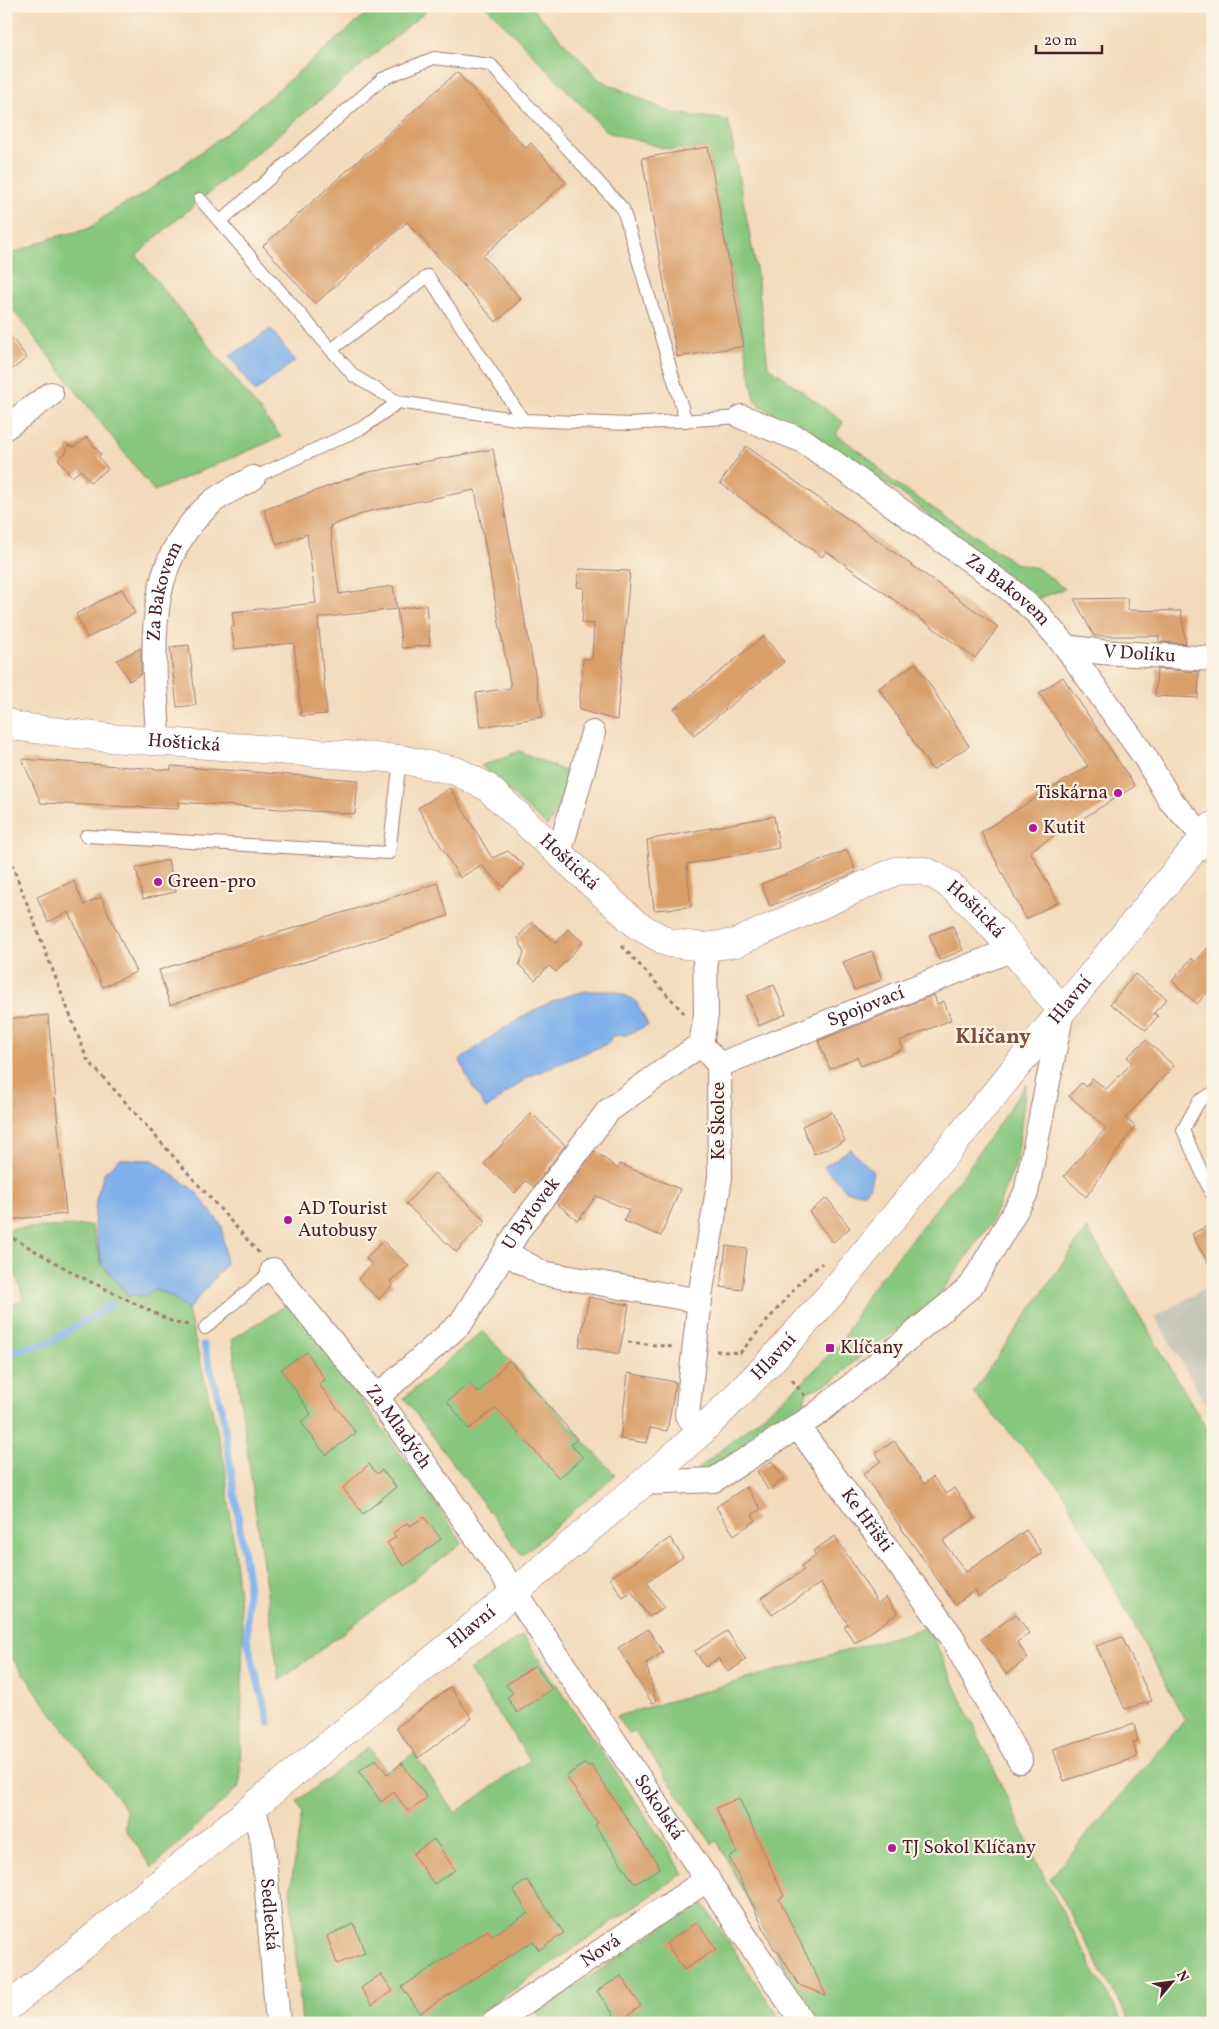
<svg xmlns="http://www.w3.org/2000/svg" width="1219" height="2029" viewBox="0 0 1219 2029" font-family="Vollkorn,serif">
  <style>
    .industrial { fill: #c5c5b8 }
    .green { fill: #86c67d; stroke: #687254 }
    .water { fill: #7fb0ea; stroke: #64688a }
    .lines { fill: none; stroke-linecap: round; stroke-linejoin: round }
    .stream { stroke: #7fb0ea; stroke-width: 7 }
    .building { fill: #d99f6a }
    .lane-casing { stroke: #9e7c74; stroke-width: 14 }
    .street-casing { stroke: #9e7c74; stroke-width: 26 }
    .secondary-casing { stroke: #9e7c74; stroke-width: 29 }
    .path { stroke: #9e7c74; stroke-width: 3; stroke-dasharray: 4 4; stroke-linecap: butt }
    .lane { stroke: #fff; stroke-width: 12 }
    .street { stroke: #fff; stroke-width: 24 }
    .secondary { stroke: #fff; stroke-width: 28 }
    .poi-dot { fill: #b5179e; stroke: #fcf5e5; stroke-width: 2 }
    .labels { text-anchor: middle; dominant-baseline: central; stroke-width: 4.5; stroke-linejoin: round; paint-order: stroke }
    .street-label { font-size: 19px; fill: #4a1f2b; stroke: #fcf5e5 }
    .poi-label { font-size: 19px; fill: #4a1f2b; stroke: #fcf5e5; text-anchor: start }
    .quarter-label { font-size: 21px; font-weight: bold; fill: #7c4c41; stroke: #fcf5e5 }
  </style>
  <rect width="100%" height="100%" fill="#fcf5e5"/>
  <filter id="ink" filterUnits="userSpaceOnUse"><feTurbulence type="fractalNoise" baseFrequency=".02" numOctaves="2"/><feDisplacementMap in="SourceGraphic" scale="10" xChannelSelector="R" yChannelSelector="G"/><feConvolveMatrix kernelMatrix="1 2 1 2 8 2 1 2 1" color-interpolation-filters="sRGB"/></filter>
  <filter id="wash" filterUnits="userSpaceOnUse"><feTurbulence type="fractalNoise" baseFrequency=".0096" numOctaves="4" result="noise"/><feDisplacementMap in="SourceGraphic" scale="20" xChannelSelector="R" yChannelSelector="G"/><feGaussianBlur stdDeviation="1.12" result="paint"/><feColorMatrix in="noise" values="0 0 0 0 0 0 0 0 0 0 0 0 0 0 0 0 0 1.4 0 .05"/><feComposite in="paint" operator="in"/></filter>
  <g filter="url(#wash)">
    <rect width="100%" height="100%" fill="#f3dabc"/>
    <!-- industrial -->
    <path class="industrial" d="M1213 1284V1416L1155 1317Z"/>
    <!-- green -->
    <g class="green">
      <path d="M375 6H432L154 239 137 256 281 437 154 491 6 301V256L51 238 88 229 112 211 142 195 231 130Z"/>
      <path d="M486 6H530L600 80 672 113 728 120 757 274 768 366 843 422 836 434 869 458 891 480 1015 563 1037 568 1065 589 1036 599 901 493 755 402 708 147 671 150 607 132Z"/>
      <path d="M519 751 567 772C566 797 563 806 547 826L481 766Z"/>
      <path d="M1026 1084 1017 1161 991 1223 933 1304 861 1356 834 1380 807 1392 803 1406 703 1474 696 1471 804 1381 842 1341 866 1296 967 1170Z"/>
      <path d="M91 1225 102 1264 172 1297 188 1310 225 1465 243 1634 240 1786 152 1868 125 1828 126 1811 117 1797 54 1716 6 1650V1308L24 1299 6 1245V1229Z"/>
      <path d="M1087 1228 1213 1439V2023H1131L1050 1878 1185 1720 1062 1490 973 1392Z"/>
      <path d="M290 1303 426 1488 462 1543 279 1681 232 1339Z"/>
      <path d="M483 1331 615 1475 522 1555 404 1398Z"/>
      <path d="M928 1627 1045 1879 1123 2023H817L774 1949 717 1841 712 1844 635 1732 629 1734 617 1716Z"/>
      <path d="M523 1635 684 1873 465 2023H302L290 1892 302 1811 297 1801 369 1747 387 1773 414 1753 455 1813 530 1760 469 1670Z"/>
      <path d="M701 1901 783 2023H544L537 2012Z"/>
    </g>
    <!-- water -->
    <g class="water">
      <path d="M271 329 295 361 255 392 230 356Z"/>
      <path d="M586 991H615L635 1000 648 1025 626 1035 611 1036 609 1043 528 1077 486 1109 468 1079 460 1060C499 1031 538 1001 586 991Z"/>
      <path d="M850 1149 873 1171 870 1185 865 1192H848L824 1167Z"/>
      <path d="M120 1159 153 1160 195 1191 222 1226 226 1264 188 1310 172 1297 155 1289 145 1296 128 1295 102 1264 94 1224 96 1200 104 1173Z"/>
    </g>
    <g class="lines">
      <!-- stream -->
      <g class="stream">
        <path d="M204 1345 222 1410 248 1581 247 1640 269 1723"/>
        <path d="M6 1353 49 1343 112 1304"/>
      </g>
    </g>
    <g id="blocks">
      <!-- building -->
      <g class="building">
        <path d="M457 72 526 148 531 143 566 182 483 256 521 299 496 322 407 222 315 304 263 246Z"/>
        <path d="M708 147 744 346 677 357 642 158Z"/>
        <path d="M6 330 27 358 6 374Z"/>
        <path d="M87 437 101 454 98 456 108 469 90 482 81 470 72 477 58 459 66 453 68 445 74 447Z"/>
        <path d="M746 446 998 627 975 658 826 551 822 557 720 483Z"/>
        <path d="M493 449 543 717 481 727 476 693 511 688 475 490 370 511 330 526 339 594 393 586 397 609 318 618 327 714 301 716 294 643 235 649 231 627H234L232 612 316 603 307 534 277 545 264 510 364 473Z"/>
        <path d="M579 569 630 571 617 720 579 710 583 659H592L594 624 582 623 584 588 577 587Z"/>
        <path d="M122 589 135 613 87 638 76 614Z"/>
        <path d="M1127 598 1128 610 1181 611 1186 644 1159 642V636H1094L1074 599Z"/>
        <path d="M426 605 430 645 402 648 397 609Z"/>
        <path d="M764 636 784 662 694 735 674 709Z"/>
        <path d="M189 645 196 705 177 707 170 647Z"/>
        <path d="M141 648V674L129 681 117 660Z"/>
        <path d="M916 663 969 746 932 770 879 688Z"/>
        <path d="M1157 669 1199 672 1198 698 1155 696Z"/>
        <path d="M1063 677 1135 786 1030 851 1058 902 1026 919 981 832 1088 766 1039 693Z"/>
        <path d="M22 759 171 770V766L358 780 355 814 178 802V809L41 803Z"/>
        <path d="M450 788 492 858 508 851 524 865 503 887 481 865 460 878 418 808Z"/>
        <path d="M774 816 779 848 687 864 691 907 654 910 647 840Z"/>
        <path d="M847 850 856 872 770 906 761 884Z"/>
        <path d="M168 860 176 892 143 899 136 868Z"/>
        <path d="M74 881 84 905 101 897 136 972 103 987 69 912 48 922 37 897Z"/>
        <path d="M438 883 448 916 170 1005 159 970Z"/>
        <path d="M532 922 556 943 568 929 583 942 556 972 549 966 535 980 519 965 524 953 518 937Z"/>
        <path d="M953 926 963 950 939 960 929 935Z"/>
        <path d="M1213 942V986L1197 1004 1172 981 1192 958 1195 962Z"/>
        <path d="M872 951 882 980 854 990 843 962Z"/>
        <path d="M1135 974 1167 999 1154 1013 1158 1016 1146 1030 1110 1004Z"/>
        <path d="M774 985 786 1014 759 1026 747 996Z"/>
        <path d="M934 995 937 1004 944 1001 951 1020 900 1041 903 1049 861 1066 857 1057 830 1069 818 1041Z"/>
        <path d="M48 1015 66 1214 6 1220V1019Z"/>
        <path d="M1146 1040 1174 1066 1125 1118 1135 1126 1086 1197 1064 1176 1106 1128 1069 1096 1081 1083 1086 1087 1092 1078 1106 1089 1132 1063 1127 1057Z"/>
        <path d="M832 1112 845 1141 814 1154 802 1126Z"/>
        <path d="M531 1113 565 1145 534 1187 526 1181 515 1193 484 1164Z"/>
        <path d="M595 1151 618 1169 620 1164 680 1189 661 1236 624 1221 629 1210 596 1196 578 1221 556 1203Z"/>
        <path d="M435 1173 486 1221 456 1252 406 1204Z"/>
        <path d="M827 1198 850 1228 833 1242 809 1212Z"/>
        <path d="M1213 1223V1272L1192 1234Z"/>
        <path d="M383 1241 409 1266 390 1281 393 1285 379 1299 358 1279 372 1264 366 1259Z"/>
        <path d="M726 1246 747 1249 742 1290 721 1287Z"/>
        <path d="M589 1297 629 1305 619 1354 579 1346Z"/>
        <path d="M307 1352 325 1380 319 1384 356 1433 326 1455 301 1422 311 1414 281 1369Z"/>
        <path d="M509 1360 577 1439 571 1445 583 1457 559 1478 496 1408 469 1429 447 1401 470 1383 478 1393Z"/>
        <path d="M628 1373 676 1382 667 1431 650 1428 647 1443 620 1439Z"/>
        <path d="M894 1441 924 1484 933 1477 946 1494 954 1488 975 1518 943 1541 966 1572 1026 1530 1042 1553 979 1597 975 1590 955 1604 863 1474 881 1461 876 1453Z"/>
        <path d="M772 1461 784 1479 768 1490 757 1471Z"/>
        <path d="M369 1464 377 1474 382 1470 396 1487 363 1514 343 1488Z"/>
        <path d="M746 1487 761 1509 752 1515 756 1520 734 1535 716 1507Z"/>
        <path d="M424 1517 441 1539 404 1566 387 1543 396 1537 393 1533 407 1523 410 1526Z"/>
        <path d="M835 1536 878 1603 886 1597 898 1613 855 1643 844 1627 848 1624 821 1583 772 1615 761 1598 804 1570 801 1566 816 1555 813 1551Z"/>
        <path d="M670 1538 683 1557 647 1582 664 1607 649 1617 632 1592 623 1598 610 1578Z"/>
        <path d="M1016 1614 1029 1633 1017 1642 1028 1658 1006 1674 981 1639Z"/>
        <path d="M648 1629 663 1652 646 1663 656 1702 652 1703 618 1648Z"/>
        <path d="M727 1631 746 1660 728 1672 719 1658 705 1667 695 1651Z"/>
        <path d="M1122 1637 1152 1701 1125 1709 1096 1646Z"/>
        <path d="M535 1665 552 1689 517 1713 507 1697 513 1693 506 1685Z"/>
        <path d="M450 1687 472 1718 418 1758 396 1728Z"/>
        <path d="M1134 1724 1138 1741 1133 1742 1137 1757 1064 1781 1053 1749Z"/>
        <path d="M376 1759 387 1774 402 1763 427 1798 408 1812 394 1792 381 1802 359 1771Z"/>
        <path d="M585 1763 587 1767 591 1765 660 1868 635 1884 595 1825 598 1823 566 1776Z"/>
        <path d="M739 1798 784 1896 779 1899 826 1995 799 1985 778 1951 774 1949 729 1857 737 1853 716 1808Z"/>
        <path d="M434 1839 455 1870 434 1884 413 1854Z"/>
        <path d="M527 1880 564 1933 539 1950 533 1941 420 2013 402 1987 488 1930 492 1936 528 1913 513 1889Z"/>
        <path d="M697 1922 716 1949 684 1970 666 1943Z"/>
        <path d="M354 1924 365 1953 337 1964 327 1936Z"/>
        <path d="M381 1974 393 1991 372 2005 361 1988Z"/>
        <path d="M621 1976 641 2006 619 2022 597 1991Z"/>
      </g>
    </g>
  </g>
  <g filter="url(#ink)">
    <use href="#blocks" fill-opacity="0" stroke="#9e7c74" stroke-width="1"/>
    <g class="lines">
      <!-- lane casing -->
      <g class="lane-casing">
        <g id="lane">
          <path d="M200 199 354 376 398 402"/>
          <path d="M221 221 382 79 434 58 491 65 623 209 686 421"/>
          <path d="M331 350 428 276 523 420"/>
          <path d="M253 478 364 427 398 402 523 420 630 424 742 417"/>
          <path d="M86 836 389 853 400 759"/>
          <path d="M1211 1193 1183 1130 1199 1101 1213 1093"/>
          <path d="M205 1328 273 1270"/>
        </g>
      </g>
      <!-- street casing -->
      <g class="street-casing">
        <g id="street">
          <path id="s1" d="M742 417 804 441 1007 587 1038 614 1066 647 1145 757 1170 800 1213 846"/>
          <path d="M6 427 51 394"/>
          <path id="s2" d="M1066 647 1102 652 1213 659"/>
          <path id="s3" d="M158 741C155 656 139 566 211 503 222 493 240 486 253 478"/>
          <path d="M559 854 593 733"/>
          <path id="s4" d="M719 1065 1013 949"/>
          <path d="M506 1253 542 1273 700 1301"/>
          <path id="s5" d="M273 1270 377 1397 497 1566 803 2023"/>
          <path id="s6" d="M377 1397 461 1323 520 1228 608 1111 701 1044"/>
          <path id="s7" d="M798 1427 952 1637 1020 1761"/>
          <path d="M701 1432 687 1415 701 1290 720 1178 719 1065 701 1044 706 1015 705 947"/>
          <path d="M643 1483 714 1480 817 1414 971 1286 1026 1193 1062 1011"/>
          <path id="s8" d="M253 1807 263 1843 278 2023"/>
          <path id="s9" d="M494 2023 708 1879"/>
        </g>
      </g>
      <!-- secondary casing -->
      <g class="secondary-casing">
        <g id="secondary">
          <path id="s10" d="M6 722 19 727 110 738 400 759 456 771 487 787 637 925 669 943 705 947 736 943 896 871C904 871 915 869 923 871 962 879 1035 978 1062 1011"/>
          <path id="s11" d="M6 2009 514 1593 643 1483 701 1432 772 1360 831 1294 1213 826"/>
        </g>
      </g>
      <!-- path -->
      <g class="path">
        <path d="M6 849 87 1059 259 1253"/>
        <path d="M622 946 684 1013"/>
        <path d="M6 1234 77 1275 175 1323 189 1325"/>
        <path d="M628 1342 673 1347"/>
        <path d="M716 1351 740 1353 800 1282 822 1263"/>
        <path d="M792 1380 805 1396"/>
      </g>
      <!-- lane -->
      <use href="#lane" class="lane"/>
      <!-- street -->
      <use href="#street" class="street"/>
      <!-- secondary -->
      <use href="#secondary" class="secondary"/>
    </g>
  </g>
  <!-- markers -->
  <g class="poi-dot">
    <circle cx="1118" cy="793" r="5"/>
    <circle cx="1033" cy="828" r="5"/>
    <circle cx="158" cy="882" r="5"/>
    <circle cx="288" cy="1220" r="5"/>
    <rect x="825" y="1343" width="10" height="10" rx="2.5"/>
    <circle cx="892" cy="1848" r="5"/>
  </g>
  <g class="labels">
    <!-- street labels -->
    <g class="street-label">
      <text stroke="none"><textPath href="#s1" startOffset="319">Za Bakovem</textPath></text>
      <text stroke="none"><textPath href="#s3" startOffset="151">Za Bakovem</textPath></text>
      <text stroke="none"><textPath href="#s2" startOffset="74">V Dolíku</textPath></text>
      <text stroke="none"><textPath href="#s10" startOffset="180">Hoštická</textPath></text>
      <text stroke="none"><textPath href="#s10" startOffset="600">Hoštická</textPath></text>
      <text stroke="none"><textPath href="#s10" startOffset="1065">Hoštická</textPath></text>
      <text stroke="none"><textPath href="#s11" startOffset="1472">Hlavní</textPath></text>
      <text stroke="none"><textPath href="#s4" startOffset="158">Spojovací</textPath></text>
      <text transform="translate(719 1121) rotate(-90)">Ke Školce</text>
      <text stroke="none"><textPath href="#s6" startOffset="242">U Bytovek</textPath></text>
      <text stroke="none"><textPath href="#s11" startOffset="1008">Hlavní</textPath></text>
      <text stroke="none"><textPath href="#s5" startOffset="201">Za Mladých</textPath></text>
      <text stroke="none"><textPath href="#s7" startOffset="116">Ke Hřišti</textPath></text>
      <text stroke="none"><textPath href="#s11" startOffset="602">Hlavní</textPath></text>
      <text stroke="none"><textPath href="#s5" startOffset="662">Sokolská</textPath></text>
      <text stroke="none"><textPath href="#s8" startOffset="109">Sedlecká</textPath></text>
      <text stroke="none"><textPath href="#s9" startOffset="129">Nová</textPath></text>
    </g>
    <!-- poi labels -->
    <g class="poi-label">
      <text x="1108" y="793" text-anchor="end">Tiskárna</text>
      <text x="1043" y="828">Kutit</text>
      <text x="168" y="882">Green-pro</text>
      <text x="298" y="1209">AD Tourist<tspan x="298" dy="22">Autobusy</tspan></text>
      <text x="840" y="1348">Klíčany</text>
      <text x="902" y="1848">TJ Sokol Klíčany</text>
    </g>
    <!-- quarter labels -->
    <g class="quarter-label">
      <text x="993" y="1037">Klíčany</text>
    </g>
  </g>
  <!-- margin -->
  <rect width="1219" height="2029" fill="none" stroke="#fcf5e5" stroke-width="25"/>
  <!-- north arrow -->
  <g transform="translate(1172 1982) rotate(61)" stroke="#fcf5e5" stroke-width="4" paint-order="stroke">
  <path d="M0-4L9 19L0 12L-9 19Z" fill="#4a1f2b"/>
  <text y="-8" font-size="14" font-weight="bold" text-anchor="middle" fill="#4a1f2b">N</text>
  </g>
  <!-- scale -->
  <path d="M1036 45v8h66v-8" fill="none" stroke="#4a1f2b" stroke-width="2.5"/>
  <text x="1044" y="45" font-size="15" fill="#4a1f2b" stroke="#fcf5e5" stroke-width="4" paint-order="stroke">20 m</text>
</svg>
